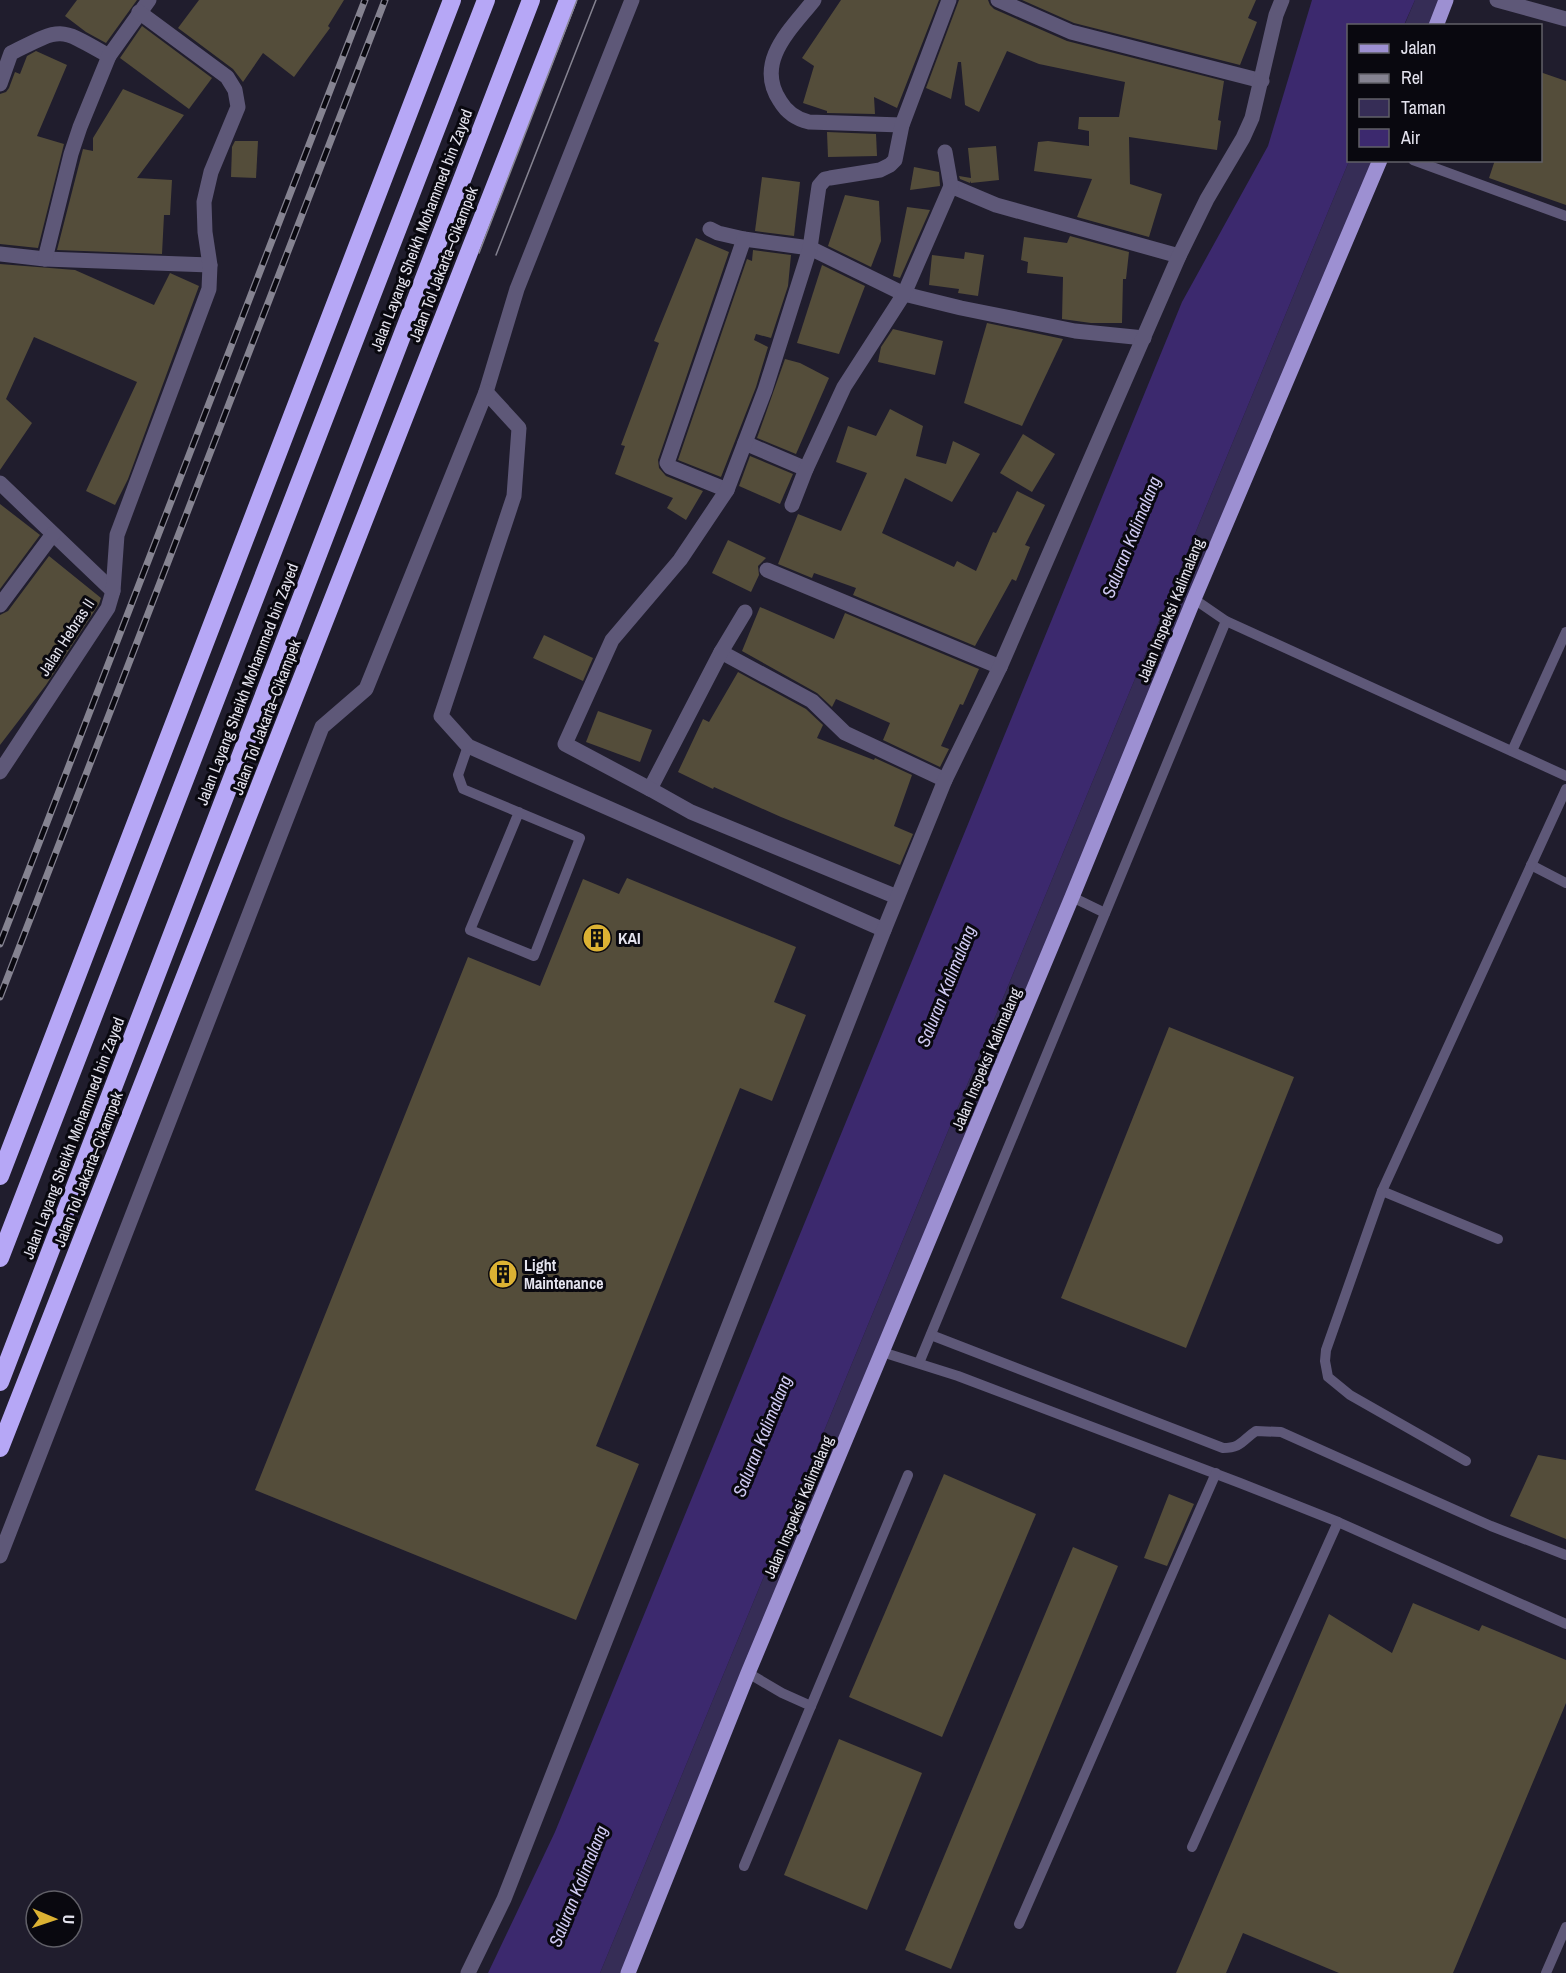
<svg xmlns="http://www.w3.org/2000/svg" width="1566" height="1973" viewBox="0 0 1566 1973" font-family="'Archivo Narrow',sans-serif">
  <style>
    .green { fill: #362d56 }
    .water { fill: #3c296e }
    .building { fill: #544d3a }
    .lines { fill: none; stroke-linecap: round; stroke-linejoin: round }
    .service { stroke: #5e5878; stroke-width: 10 }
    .minor { stroke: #5e5878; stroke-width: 15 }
    .primary { stroke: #9d90d2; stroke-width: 15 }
    .motorway { stroke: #b6a7f6; stroke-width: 18 }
    .tram { stroke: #858391; stroke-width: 1.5 }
    .rail-casing { stroke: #858391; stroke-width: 7 }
    .rail { stroke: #09080f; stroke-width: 4.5; stroke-dasharray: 14; stroke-linecap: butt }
    .labels { text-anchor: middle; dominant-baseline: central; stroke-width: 6; stroke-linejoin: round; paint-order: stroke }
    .street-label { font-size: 16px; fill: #e4e3ee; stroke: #09080f }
    .poi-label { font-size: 16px; font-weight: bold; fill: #e4e3ee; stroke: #09080f; text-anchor: start }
    .water-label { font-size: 18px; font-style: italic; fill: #d0caf3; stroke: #09080f }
  </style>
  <rect width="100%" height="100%" fill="#201d2d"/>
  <!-- green -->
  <g class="green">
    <path d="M1415 0H1446L1436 25 1404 26Z"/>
    <path d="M1349 161H1379L628 1973H600Z"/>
  </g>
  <!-- water -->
  <path class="water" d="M1312 0H1415L1404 25 1348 26 1349 161 600 1973H488L555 1832 1182 302 1268 146Z"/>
  <!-- building -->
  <g class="building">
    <path d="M77 0H137L106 43 86 32 65 16Z"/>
    <path d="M199 0H344L328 26 330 28 294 77 263 53 243 82 233 69 178 28Z"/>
    <path d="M841 0H939L897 108 874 97 875 114 827 113V111L803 103 814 66 802 58Z"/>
    <path d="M959 0H988L990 5 994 9 1067 41 1224 81 1218 120 1221 121 1217 150 1129 137 1130 184 1162 194 1149 237 1077 217 1092 179 1034 171 1038 142 1048 141 1089 146V131L1078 129 1079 117H1119L1125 82 1039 64 1007 51 979 112 965 105 961 62H958L951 99 926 88Z"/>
    <path d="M1022 0H1256L1248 18 1257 22 1240 65 1074 23Z"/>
    <path d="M142 26 212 78 189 109 120 58Z"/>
    <path d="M36 51 67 65 37 136 64 144 38 248 0 244V94L6 92 9 88 15 72 20 74 27 56Z"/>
    <path d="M1540 72 1566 81V205L1489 178 1495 160H1540Z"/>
    <path d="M123 89 184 115 137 178 172 180 170 215H164L162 254 57 250 83 149 93 151V138Z"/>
    <path d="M827 132 876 134 877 156 828 157Z"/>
    <path d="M235 141H258L256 178 231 177 232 147Z"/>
    <path d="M996 146 999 180 971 183V181L970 183 960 179 959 176 971 178 968 148Z"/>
    <path d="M914 167 939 172 940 186 910 190Z"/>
    <path d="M762 177 800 182 794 236 755 231Z"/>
    <path d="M845 195 879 201 881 241 871 267 828 246Z"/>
    <path d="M907 207 930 210 900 278 893 276Z"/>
    <path d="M1070 236 1129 252 1126 279H1123L1122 323H1091L1062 319 1063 277 1027 273 1028 262 1021 260 1024 237 1067 243Z"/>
    <path d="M696 238 729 252 658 460 659 468 666 476 703 491 686 520 667 508 673 498 615 474 625 446 621 445 659 343 654 341Z"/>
    <path d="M753 250 791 255 788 286 771 338 756 334 754 340 768 347 756 387 721 477 678 460 747 259 752 261Z"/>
    <path d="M965 252 984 255 978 296 958 293 959 289 929 285 932 255 964 259Z"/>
    <path d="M0 264 75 270 154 305 170 273 199 286 128 479 115 505 86 491 137 382 34 337 6 399 32 423 0 470Z"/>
    <path d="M822 265 865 286 839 354 797 343Z"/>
    <path d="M987 323 1063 339 1022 426 964 403Z"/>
    <path d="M893 329 943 341 935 375 878 362 881 347Z"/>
    <path d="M785 359 800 363 829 378 796 454 757 438Z"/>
    <path d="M890 409 923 426 916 456 946 464 953 441 980 454 952 502 905 478 882 533 954 567 957 561 976 571 993 532 996 533 1017 491 1045 505 1025 545 1030 547 1016 581 1012 579 975 646 853 595 856 588 814 573 812 578 778 564 798 514 841 531 867 473 836 462 848 426 876 436Z"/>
    <path d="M1023 434 1055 454 1032 492 1000 473Z"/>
    <path d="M750 456 793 474 780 504 739 486Z"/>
    <path d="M0 504 40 535 0 589Z"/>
    <path d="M728 540 766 558 758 566 759 575 751 592 712 573Z"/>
    <path d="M49 556 101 598 99 604 46 685 0 745V615L8 611Z"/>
    <path d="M760 607 834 639 845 613 979 669 963 705 960 704 941 746 949 749 940 767 883 740 890 723 836 699 832 707 817 693 742 651Z"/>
    <path d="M544 635 593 658 583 681 533 658Z"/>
    <path d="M738 672 806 709 823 725 817 738 874 760 875 758 912 775 894 826 913 834 900 865 781 817 714 787 713 789 678 772 703 719 709 722Z"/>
    <path d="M598 711 652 730 640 762 586 742Z"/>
    <path d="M627 878 796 947 774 1002 806 1015 772 1101 740 1088 596 1446 639 1464 576 1620 255 1490 468 957 540 986 583 879 619 894Z"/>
    <path d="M1169 1027 1294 1077 1186 1348 1061 1298Z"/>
    <path d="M1538 1455 1566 1460V1539L1510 1516Z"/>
    <path d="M944 1474 1036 1514 942 1737 849 1697Z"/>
    <path d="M1169 1494 1194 1504 1167 1566 1144 1558Z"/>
    <path d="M1073 1547 1118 1566 951 1969 905 1950Z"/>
    <path d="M1413 1603 1479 1631 1482 1625 1566 1660V1703L1453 1973H1339L1243 1933 1226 1973H1176L1329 1614 1392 1653Z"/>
    <path d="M839 1739 922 1773 867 1910 784 1875Z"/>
  </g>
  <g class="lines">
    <!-- service -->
    <g class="service">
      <path d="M1413 160 1566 216"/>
      <path d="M1194 599 1226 621 1566 776"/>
      <path d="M468 746 458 775 463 789 580 838 534 956 470 930 519 812"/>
      <path d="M1512 751 1566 632"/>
      <path d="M1531 865 1566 883"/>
      <path d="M1072 897 1105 913"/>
      <path d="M1382 1191 1498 1239"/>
      <path d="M931 1335 1223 1448C1242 1448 1242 1440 1256 1431L1281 1432 1491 1526 1566 1555"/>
      <path d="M882 1352 958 1376 1240 1483 1338 1522 1566 1624"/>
      <path d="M919 1363 1226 621"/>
      <path d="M1466 1461 1350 1395 1328 1377 1325 1361 1326 1350 1382 1191 1566 789"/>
      <path d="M811 1706 908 1475"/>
      <path d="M1192 1847 1338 1522"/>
      <path d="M744 1866 811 1706 782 1693 748 1673"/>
      <path d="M1019 1924 1216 1473"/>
      <path d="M1546 1973 1566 1927"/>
    </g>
    <!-- minor -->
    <g class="minor">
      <path d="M814 0C791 29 754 62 780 101 787 113 796 119 809 122L902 125"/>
      <path d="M998 0 1071 32 1262 81"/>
      <path d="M1497 0 1566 19"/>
      <path d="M0 84 11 53C63 27 58 27 109 56"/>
      <path d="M945 152 951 186 996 205 1179 256"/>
      <path d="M710 229 718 233 744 239 810 248 904 294 961 308 1075 331 1144 338"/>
      <path d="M0 254 45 259 210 265"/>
      <path d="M45 259 71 154 80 127 109 56 149 0"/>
      <path d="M486 392 517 289 632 0"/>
      <path d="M745 443 806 469"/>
      <path d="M0 483 113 591"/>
      <path d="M727 490 670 467 667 463 744 239"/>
      <path d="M792 505 806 469 844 387 904 294 951 186"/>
      <path d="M767 570 1000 667"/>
      <path d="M0 605 53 534"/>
      <path d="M721 652 812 701 845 733 945 780"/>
      <path d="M0 772 108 608 113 591 117 535 209 289 210 265 205 232 204 202 211 172 238 107 235 90 227 77 139 12"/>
      <path d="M650 789 721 652 745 612"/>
      <path d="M897 897 691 812 650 789 565 744 612 640 680 560 727 490 765 390 810 248 819 186 825 179 830 178 880 170 890 165 895 160 902 125 949 0"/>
      <path d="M0 1556 322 727 366 689 486 392 519 428 514 496 441 716 468 746 884 930"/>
      <path d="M468 1973 504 1899 884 930 945 780 1000 667 1179 256 1207 199 1243 138 1252 118 1276 15 1282 0"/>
    </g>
    <!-- primary -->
    <g class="primary">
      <path d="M1436 26 1446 0"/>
      <path d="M628 1973 748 1673 1072 897 1194 599 1380 160"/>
    </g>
    <!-- motorway -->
    <g class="motorway">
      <path d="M0 1176 452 0"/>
      <path d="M0 1258 486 0"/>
      <path d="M0 1382 531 0"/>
      <path d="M0 1448 568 0"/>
    </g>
    <!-- tram -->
    <g class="tram">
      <path d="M479 253 577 0"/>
      <path d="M496 255 596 0"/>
    </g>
    <!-- rail casing -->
    <g class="rail-casing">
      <g id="rail">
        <path d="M0 944 365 0"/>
        <path d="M0 997 385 0"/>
      </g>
    </g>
    <!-- rail -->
    <use href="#rail" class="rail"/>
  </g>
  <!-- icons -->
  <defs>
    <g id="building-disc" transform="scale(1.5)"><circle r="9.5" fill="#dcb233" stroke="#09080f"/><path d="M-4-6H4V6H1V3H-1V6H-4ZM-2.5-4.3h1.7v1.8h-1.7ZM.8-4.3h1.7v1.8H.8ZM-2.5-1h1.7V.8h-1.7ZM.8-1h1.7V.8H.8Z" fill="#111"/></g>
  </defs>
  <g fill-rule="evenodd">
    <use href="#building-disc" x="597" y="938"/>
    <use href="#building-disc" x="503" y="1274"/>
  </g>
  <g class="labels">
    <!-- street labels -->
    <g class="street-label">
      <text transform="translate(421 230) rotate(-69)">Jalan Layang Sheikh Mohammed bin Zayed</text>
      <text transform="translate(443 264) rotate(-69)">Jalan Tol Jakarta–Cikampek</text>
      <text transform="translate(1170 610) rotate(-68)">Jalan Inspeksi Kalimalang</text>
      <text transform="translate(66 637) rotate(-57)">Jalan Hebras II</text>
      <text transform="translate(247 684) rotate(-69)">Jalan Layang Sheikh Mohammed bin Zayed</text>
      <text transform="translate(266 717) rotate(-69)">Jalan Tol Jakarta–Cikampek</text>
      <text transform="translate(986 1059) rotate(-67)">Jalan Inspeksi Kalimalang</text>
      <text transform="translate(73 1138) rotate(-69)">Jalan Layang Sheikh Mohammed bin Zayed</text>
      <text transform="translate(88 1169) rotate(-69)">Jalan Tol Jakarta–Cikampek</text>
      <text transform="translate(798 1507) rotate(-67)">Jalan Inspeksi Kalimalang</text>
    </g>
    <!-- poi labels -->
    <g class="poi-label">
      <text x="618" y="938">KAI</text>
      <text x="524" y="1265">Light<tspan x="524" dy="18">Maintenance</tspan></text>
    </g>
    <!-- water labels -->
    <g class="water-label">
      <text transform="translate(1131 537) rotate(-68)">Saluran Kalimalang</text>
      <text transform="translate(946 986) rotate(-68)">Saluran Kalimalang</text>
      <text transform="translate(762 1436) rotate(-68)">Saluran Kalimalang</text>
      <text transform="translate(578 1886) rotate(-68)">Saluran Kalimalang</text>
    </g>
  </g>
  <!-- legend -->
  <rect x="1347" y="24" width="195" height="138" fill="#09080f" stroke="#616068" stroke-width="1.5"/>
  <rect x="1359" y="44" width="30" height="9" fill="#9d90d2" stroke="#616068" stroke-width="1.5"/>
  <text x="1401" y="54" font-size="18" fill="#e4e3ee">Jalan</text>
  <rect x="1359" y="74" width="30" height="9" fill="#858391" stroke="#616068" stroke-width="1.5"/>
  <text x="1401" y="84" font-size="18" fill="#e4e3ee">Rel</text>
  <rect x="1359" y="99" width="30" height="18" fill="#362d56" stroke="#616068" stroke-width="1.5"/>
  <text x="1401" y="114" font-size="18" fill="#e4e3ee">Taman</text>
  <rect x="1359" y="129" width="30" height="18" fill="#3c296e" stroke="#616068" stroke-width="1.5"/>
  <text x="1401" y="144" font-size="18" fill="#e4e3ee">Air</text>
  <!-- north arrow -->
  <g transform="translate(54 1919) rotate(92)"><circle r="28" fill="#09080f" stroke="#616068" stroke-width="1.5"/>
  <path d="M0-4.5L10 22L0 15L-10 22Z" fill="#dcb233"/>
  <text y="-9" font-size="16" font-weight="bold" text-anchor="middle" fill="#e4e3ee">U</text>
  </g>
</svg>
